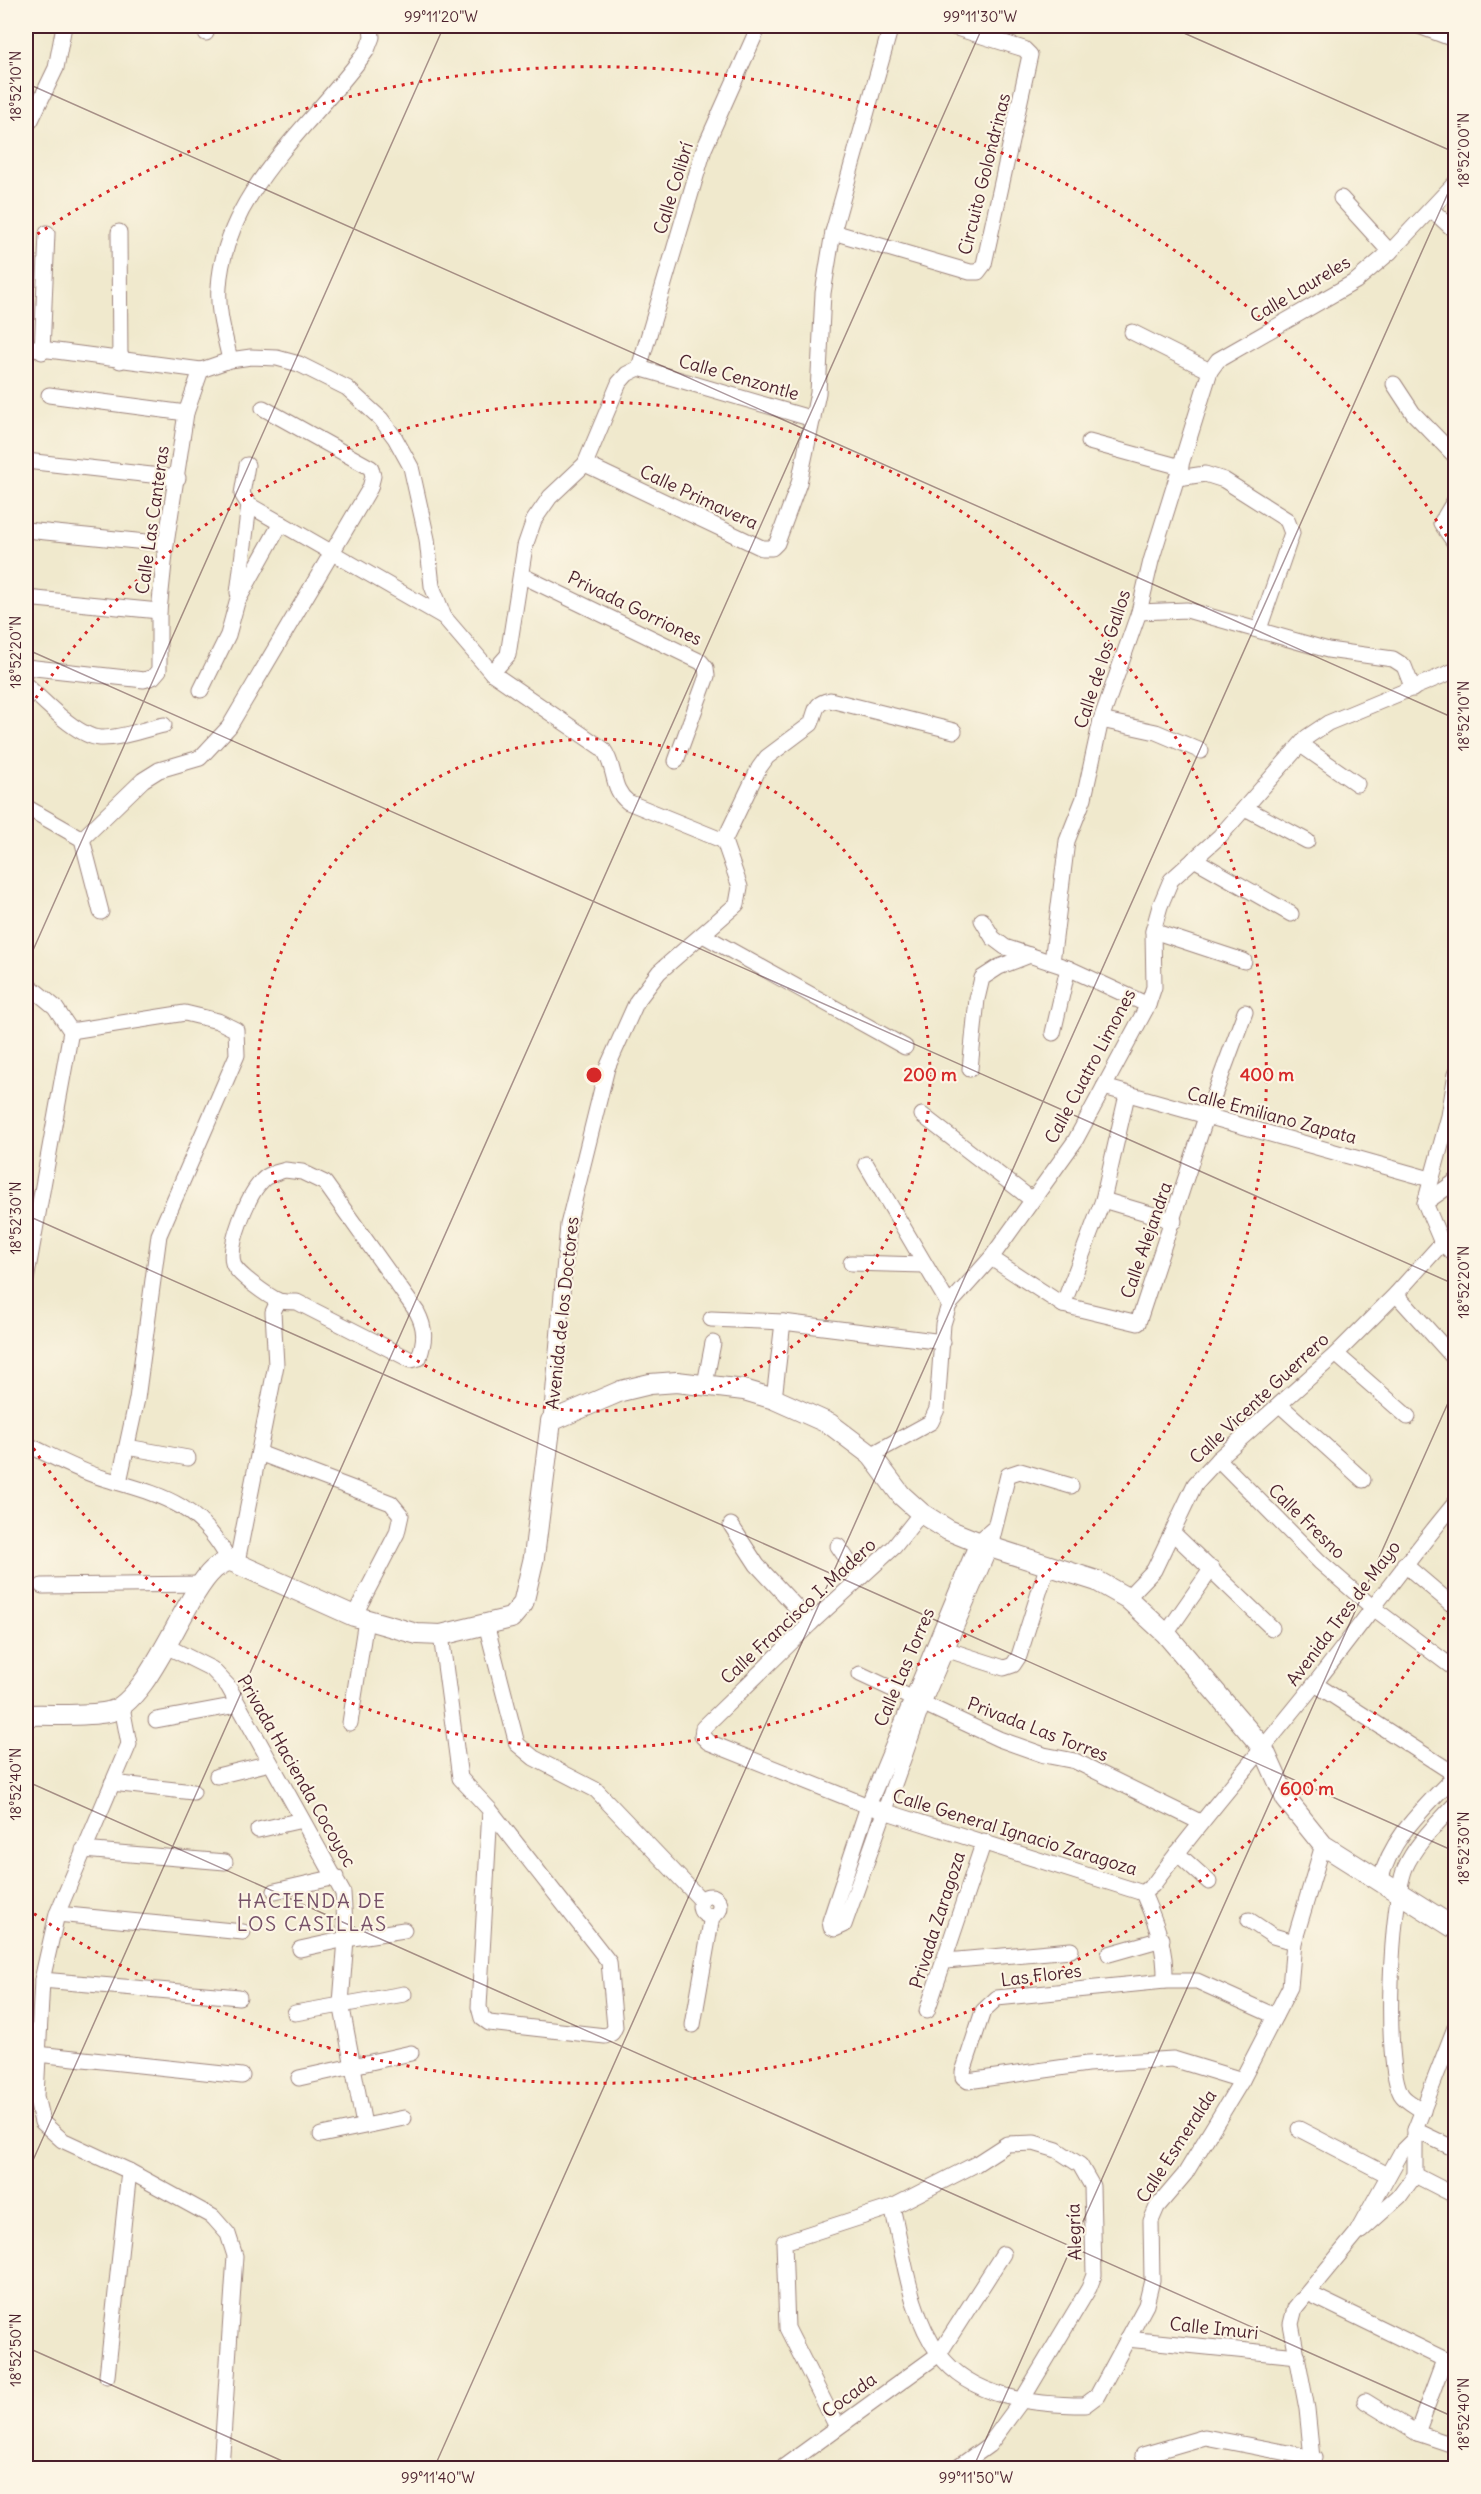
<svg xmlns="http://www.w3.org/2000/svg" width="1481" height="2494" viewBox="0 0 1481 2494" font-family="Delius,sans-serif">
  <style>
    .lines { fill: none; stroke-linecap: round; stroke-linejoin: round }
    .minor-casing { stroke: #9d847c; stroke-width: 17 }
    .major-casing { stroke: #9d847c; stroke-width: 22 }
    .minor { stroke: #fff; stroke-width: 15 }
    .major { stroke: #fff; stroke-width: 20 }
    .ticks { fill: none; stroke: #4a1f2b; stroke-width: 1.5; stroke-opacity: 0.45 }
    .ring { fill: none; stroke: #d62828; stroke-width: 3; stroke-dasharray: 3 6 }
    .labels { text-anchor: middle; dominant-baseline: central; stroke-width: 4.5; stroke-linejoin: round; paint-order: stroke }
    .street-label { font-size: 18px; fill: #4a1f2b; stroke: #fcf5e5 }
    .neighbourhood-label { font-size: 20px; letter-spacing: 1.5px; fill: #765168; stroke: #fcf5e5 }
    .centre { fill: #d62828; stroke: #fcf5e5; stroke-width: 3 }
    .ring-label { font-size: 18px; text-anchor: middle; font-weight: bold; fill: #d62828; stroke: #fcf5e5; stroke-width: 4.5; stroke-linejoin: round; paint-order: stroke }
    .neatline { fill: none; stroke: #4a1f2b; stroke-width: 2 }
    .ticks-label { font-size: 15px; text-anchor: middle; fill: #4a1f2b }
  </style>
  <rect width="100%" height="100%" fill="#fcf5e5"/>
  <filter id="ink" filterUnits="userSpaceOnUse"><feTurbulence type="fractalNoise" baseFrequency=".0167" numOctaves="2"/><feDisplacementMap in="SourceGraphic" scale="12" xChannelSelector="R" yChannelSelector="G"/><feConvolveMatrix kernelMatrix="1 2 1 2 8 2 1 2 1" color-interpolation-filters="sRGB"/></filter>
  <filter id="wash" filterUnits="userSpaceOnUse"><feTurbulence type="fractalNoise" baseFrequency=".008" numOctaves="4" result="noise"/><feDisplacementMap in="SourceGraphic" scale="24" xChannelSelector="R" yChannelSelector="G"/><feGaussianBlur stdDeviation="1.35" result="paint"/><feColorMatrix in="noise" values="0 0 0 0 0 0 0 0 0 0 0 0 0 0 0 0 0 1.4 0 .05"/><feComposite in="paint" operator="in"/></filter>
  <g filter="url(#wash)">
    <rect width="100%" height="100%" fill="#f0e9cd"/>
  </g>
  <g filter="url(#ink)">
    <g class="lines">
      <!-- minor casing -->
      <g class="minor-casing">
        <g id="minor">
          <path d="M1419 26 1456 40"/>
          <path d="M206 33 208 26"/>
          <path d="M26 126 31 120 56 68 64 26"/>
          <path d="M1341 198 1390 252"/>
          <path d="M1432 210 1456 232"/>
          <path d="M119 232 120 361"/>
          <path d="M833 232 970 272H978L984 264 1030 55 1024 49 950 26"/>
          <path d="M1132 332 1210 371"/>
          <path d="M26 347 201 370 230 360 251 357 277 358 299 364 347 388 381 419 395 438 411 467 427 539 432 586 444 617 492 673 603 749C617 768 610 788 628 802L724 841 740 887 737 904 659 972 637 1001 607 1068 568 1225 551 1421"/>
          <path d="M42 352 47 233"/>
          <path d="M230 360C225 337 217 311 219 287 225 189 315 124 367 50L372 37 371 26"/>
          <path d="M639 368 704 149 759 26"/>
          <path d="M1394 384 1413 413 1456 457"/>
          <path d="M49 395 186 413"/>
          <path d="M1089 442 1181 467"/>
          <path d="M26 461 178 478"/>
          <path d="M585 464 762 548H772L777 543 799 483 818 393 823 293 833 232 891 26"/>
          <path d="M247 465 242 494 249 505 444 617"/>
          <path d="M1178 478 1205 474 1224 480 1287 520 1292 533 1259 629"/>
          <path d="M1456 498 1441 523 1456 545"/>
          <path d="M26 530 166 544"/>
          <path d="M521 575 701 662 706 668 707 676 676 761"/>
          <path d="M238 593 249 505"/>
          <path d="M26 598 159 611"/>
          <path d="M1139 612 1187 610 1328 650 1393 659 1404 666 1413 689"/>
          <path d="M26 667 144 680 153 677 159 670V611L166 544 186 413 201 370"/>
          <path d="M492 673 508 655 525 546 534 520 550 497 585 464 619 383 627 374 639 368 813 419"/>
          <path d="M26 685C43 700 77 737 100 738 120 739 144 729 164 725"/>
          <path d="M201 690 228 635 237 602 281 523"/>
          <path d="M1101 720 1156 732 1201 751"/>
          <path d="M1301 745 1357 784"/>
          <path d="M26 807 82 839 101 912"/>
          <path d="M1245 808 1307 841"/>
          <path d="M82 839 143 780 159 770 200 758 229 727 370 488 373 476 371 468 263 408"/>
          <path d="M724 841 759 768 767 757 811 724C817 710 814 703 830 700L954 731"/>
          <path d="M1194 859 1291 914"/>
          <path d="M982 920 993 938 1005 947 1068 968 1148 1005"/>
          <path d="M1153 931 1244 961"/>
          <path d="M703 935 905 1047"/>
          <path d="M1052 962 1067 841 1084 798 1101 720 1139 612 1151 561 1210 371 1218 360 1356 281 1390 252 1456 182"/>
          <path d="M26 983 55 1007 71 1031 26 1280"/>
          <path d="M71 1031 185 1013 218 1021 236 1030 237 1055 159 1235 137 1399 119 1482"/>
          <path d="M1053 1033 1068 968"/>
          <path d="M970 1069 977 999 982 978 999 967 1030 955"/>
          <path d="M1456 1073 1449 1116 1425 1203 1442 1243 1456 1256"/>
          <path d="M1104 1087 1430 1179"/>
          <path d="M922 1115 1031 1199"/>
          <path d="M866 1164 949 1305"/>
          <path d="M285 1170 302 1172 325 1183 417 1312C426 1329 425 1340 419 1358L411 1360 297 1302C292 1302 284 1302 279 1301 269 1297 235 1273 233 1263 228 1245 248 1195 261 1182 267 1174 276 1173 285 1170Z"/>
          <path d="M1103 1200 1174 1221"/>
          <path d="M1425 1203 1456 1181"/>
          <path d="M991 1258 1063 1305 1138 1323 1206 1117 1245 1012"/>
          <path d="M851 1263 924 1265"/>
          <path d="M1396 1294 1452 1356"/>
          <path d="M1063 1305 1103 1200 1127 1095"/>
          <path d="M711 1319 783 1322 943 1342"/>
          <path d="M1336 1354 1408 1417"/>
          <path d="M705 1384 713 1343"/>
          <path d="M774 1399 783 1322"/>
          <path d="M1280 1405 1363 1480"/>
          <path d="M26 1444C52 1456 78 1471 106 1479 163 1496 198 1503 229 1560"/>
          <path d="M127 1447 188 1458"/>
          <path d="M259 1453 391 1503 401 1515 397 1533 354 1616"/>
          <path d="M871 1455 931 1422 937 1409 943 1324 949 1305 991 1258 1075 1141 1148 1005 1154 987 1153 931 1160 906 1171 880 1220 836 1307 737 1328 723 1456 670"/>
          <path d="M1218 1459 1320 1562 1372 1607 1456 1670"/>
          <path d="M921 1513 894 1547 811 1623 703 1728 702 1736 708 1742 868 1806 1143 1893"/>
          <path d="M731 1525 757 1565 811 1623"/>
          <path d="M992 1530 977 1543 868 1806 830 1921 831 1927 835 1929 844 1925 923 1703 990 1547 1008 1475 1020 1471 1071 1486"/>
          <path d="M1173 1533 1272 1628"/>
          <path d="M838 1546 860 1578"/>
          <path d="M237 1562 276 1365 273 1312 278 1301"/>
          <path d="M1404 1564 1456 1608"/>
          <path d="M42 1586 202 1584"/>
          <path d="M1127 1598 1154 1570 1195 1484 1218 1459 1336 1354 1396 1294 1442 1243"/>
          <path d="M486 1624 517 1744 534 1758 596 1790 701 1900"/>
          <path d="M1166 1634 1212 1568"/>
          <path d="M441 1635 460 1778 490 1810 609 1962 615 2027 612 2033 605 2036 489 2023 482 2018 479 2007 490 1810"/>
          <path d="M166 1646 212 1669 228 1686 343 1893 346 1939 341 2003 364 2125"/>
          <path d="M945 1649 1004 1668 1013 1665 1019 1656 1048 1564"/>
          <path d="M860 1674 999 1739 1044 1755 1075 1761 1200 1822"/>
          <path d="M1315 1684 1456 1775"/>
          <path d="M122 1707 129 1744 57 1914 42 1980 36 2096 42 2122 62 2140 129 2171 213 2217 228 2234 235 2256 221 2468"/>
          <path d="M156 1720 237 1705"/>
          <path d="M350 1723 366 1620"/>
          <path d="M217 1776 270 1763"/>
          <path d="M112 1783 193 1792"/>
          <path d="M258 1830 302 1820"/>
          <path d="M83 1850 225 1862"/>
          <path d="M1177 1853 1209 1882"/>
          <path d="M1380 1881C1392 1835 1424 1809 1456 1774"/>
          <path d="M275 1891 336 1877"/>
          <path d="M1143 1893 1153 1885C1204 1816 1260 1753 1313 1686 1361 1625 1406 1562 1456 1502"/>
          <path d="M1143 1893C1156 1924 1166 1946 1165 1981"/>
          <circle cx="710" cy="1906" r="10"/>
          <path d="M57 1914 243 1932"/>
          <path d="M1249 1920 1273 1936 1294 1942"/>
          <path d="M300 1949 346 1939 404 1930"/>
          <path d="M1109 1954 1162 1939"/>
          <path d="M946 1961 1071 1950"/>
          <path d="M42 1980 239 1997"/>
          <path d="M927 2011 984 1841"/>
          <path d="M295 2013 404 1994"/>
          <path d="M693 2025 712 1916"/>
          <path d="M37 2054 242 2076"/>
          <path d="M299 2078 411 2053"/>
          <path d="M1242 2080 1173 2059 1087 2064 968 2081 963 2077V2072L983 2011 997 1998 1165 1981H1197L1275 2016"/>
          <path d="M1423 2111C1416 2106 1405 2101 1401 2094 1383 2061 1391 1904 1405 1868 1416 1843 1437 1824 1456 1803"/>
          <path d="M1299 2129 1388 2175"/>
          <path d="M1415 2130 1455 2149"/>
          <path d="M321 2135 404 2118"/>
          <path d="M1415 2175 1456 2196"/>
          <path d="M892 2207C904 2255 909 2313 939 2354 971 2398 1035 2405 1085 2405L1097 2396 1146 2305 1152 2280 1151 2221 1157 2207 1185 2174 1242 2080 1290 1987 1294 1942 1323 1845"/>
          <path d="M1361 2231 1399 2197 1415 2175V2130L1456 2025"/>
          <path d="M1308 2293 1456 2365"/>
          <path d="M1127 2339 1298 2356"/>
          <path d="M107 2376 129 2171"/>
          <path d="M1365 2401 1417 2433 1456 2446"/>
          <path d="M837 2427 787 2328 784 2242 892 2207 976 2164 1007 2144 1034 2143 1057 2150 1080 2165 1092 2186 1094 2275 1089 2288 1022 2400 989 2445 957 2468"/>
          <path d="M1417 2433 1444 2360"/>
          <path d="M1143 2455 1205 2437 1314 2458"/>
          <path d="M782 2468 939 2354 1003 2254"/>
          <path d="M1313 2468 1307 2409 1291 2324 1295 2308 1356 2234 1402 2151 1413 2140"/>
        </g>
      </g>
      <!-- major casing -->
      <g class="major-casing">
        <path id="major" d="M26 1715C52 1714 82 1717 108 1712 147 1706 184 1596 213 1570 217 1566 224 1563 229 1560L354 1616 417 1634 441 1635 511 1618 523 1604 534 1557 551 1421 621 1391 650 1384 677 1382 744 1390 774 1399 830 1424 871 1455 901 1495 921 1513 948 1530 990 1547 1097 1581 1127 1598 1166 1634 1263 1748 1286 1799 1323 1845 1456 1929"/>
      </g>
      <!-- minor -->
      <use href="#minor" class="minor"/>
      <!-- major -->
      <use href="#major" class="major"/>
    </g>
  </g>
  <!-- ticks -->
  <path class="ticks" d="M1168 26 1456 153M26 83 1456 719M26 649 1456 1285M26 966 444 26M26 1215 1456 1852M26 1781 1456 2418M26 2176 983 26M26 2347 298 2468M434 2468 1456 175M973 2468 1456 1385"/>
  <!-- distance rings -->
  <g class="ring">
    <circle cx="594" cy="1075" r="336"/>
    <path d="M26 713A673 673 0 1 1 26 1437"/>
    <path d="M1454 1602A1009 1009 0 0 1 30 1911M30 239A1009 1009 0 0 1 1454 548"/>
  </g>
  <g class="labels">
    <!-- street labels -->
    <g class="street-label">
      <text transform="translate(984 174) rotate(-76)">Circuito Golondrinas</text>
      <text transform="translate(673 188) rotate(-73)">Calle Colibrí</text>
      <text transform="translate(1300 289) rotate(-31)">Calle Laureles</text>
      <text transform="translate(739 377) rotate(16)">Calle Cenzontle</text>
      <text transform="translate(699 497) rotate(25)">Calle Primavera</text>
      <text transform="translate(152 520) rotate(-82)">Calle Las Canteras</text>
      <text transform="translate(635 608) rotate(26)">Privada Gorriones</text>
      <text transform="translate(1102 659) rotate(-72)">Calle de los Gallos</text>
      <text transform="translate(1090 1066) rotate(-62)">Calle Cuatro Limones</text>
      <text transform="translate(1272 1115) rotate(15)">Calle Emiliano Zapata</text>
      <text transform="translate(1146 1240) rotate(-71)">Calle Alejandra</text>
      <text transform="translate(562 1313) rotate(-84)">Avenida de los Doctores</text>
      <text transform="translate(1259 1398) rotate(-43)">Calle Vicente Guerrero</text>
      <text transform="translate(1307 1521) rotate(44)">Calle Fresno</text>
      <text transform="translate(798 1611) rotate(-43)">Calle Francisco I. Madero</text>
      <text transform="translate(1343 1613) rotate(-53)">Avenida Tres de Mayo</text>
      <text transform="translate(904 1667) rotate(-67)">Calle Las Torres</text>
      <text transform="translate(1038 1729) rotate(21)">Privada Las Torres</text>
      <text transform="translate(297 1771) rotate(60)">Privada Hacienda Cocoyoc</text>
      <text transform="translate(1015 1832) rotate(17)">Calle General Ignacio Zaragoza</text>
      <text transform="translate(937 1920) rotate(-72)">Privada Zaragoza</text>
      <text transform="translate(1041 1975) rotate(-7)">Las Flores</text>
      <text transform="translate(1176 2146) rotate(-57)">Calle Esmeralda</text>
      <text transform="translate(1074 2232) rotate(-92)">Alegría</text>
      <text transform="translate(1214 2328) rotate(6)">Calle Imuri</text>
      <text transform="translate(849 2395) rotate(-36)">Cocada</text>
    </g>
    <!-- neighbourhood labels -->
    <g class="neighbourhood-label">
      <text x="312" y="1900">HACIENDA DE<tspan x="312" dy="23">LOS CASILLAS</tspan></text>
    </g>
  </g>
  <circle cx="594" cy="1075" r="9" class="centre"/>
  <g class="ring-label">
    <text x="930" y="1081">200 m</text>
    <text x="1267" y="1081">400 m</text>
    <text x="1307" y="1795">600 m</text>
  </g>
  <!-- margin -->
  <rect width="1481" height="2494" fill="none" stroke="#fcf5e5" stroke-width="66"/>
  <rect x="33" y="33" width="1415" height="2428" class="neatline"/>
  <g class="ticks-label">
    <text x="441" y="22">99°11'20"W</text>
    <text x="980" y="22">99°11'30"W</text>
    <text transform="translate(16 86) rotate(-90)" y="5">18°52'10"N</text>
    <text transform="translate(1464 150) rotate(-90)" y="5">18°52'00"N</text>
    <text transform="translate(16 652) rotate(-90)" y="5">18°52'20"N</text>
    <text transform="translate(1464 716) rotate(-90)" y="5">18°52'10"N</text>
    <text transform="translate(16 1218) rotate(-90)" y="5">18°52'30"N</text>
    <text transform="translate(1464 1282) rotate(-90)" y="5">18°52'20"N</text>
    <text transform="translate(16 1784) rotate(-90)" y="5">18°52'40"N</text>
    <text transform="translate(1464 1848) rotate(-90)" y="5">18°52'30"N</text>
    <text transform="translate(16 2350) rotate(-90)" y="5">18°52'50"N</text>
    <text transform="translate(1464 2414) rotate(-90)" y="5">18°52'40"N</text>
    <text x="438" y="2483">99°11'40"W</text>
    <text x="976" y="2483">99°11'50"W</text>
  </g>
</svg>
